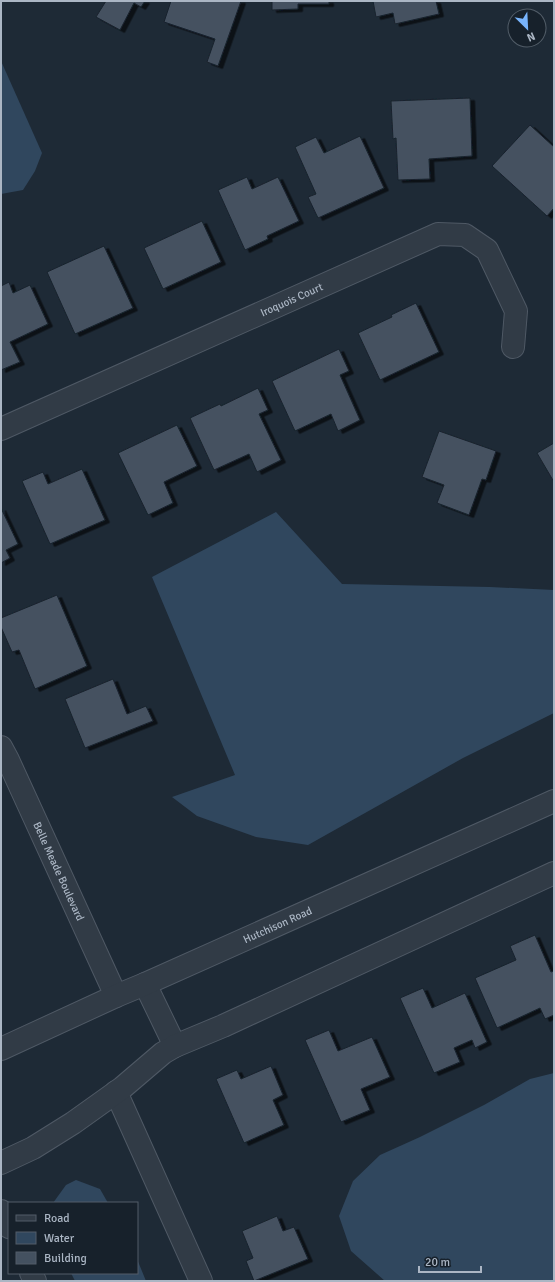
<svg xmlns="http://www.w3.org/2000/svg" width="555" height="1282" viewBox="0 0 555 1282" font-family="Signika,sans-serif">
  <style>
    .water { fill: #30475e }
    .building { fill: #445160; stroke: #19232d; filter: url(#shadow) }
    .lines { fill: none; stroke-linecap: round; stroke-linejoin: round }
    .minor-casing { stroke: #4f5965; stroke-width: 24 }
    .minor { stroke: #313b46; stroke-width: 22 }
    .labels { text-anchor: middle; dominant-baseline: central; stroke-width: 3.5; stroke-linejoin: round; paint-order: stroke }
    .street-label { font-size: 11px; fill: #abb6c4; stroke: #17212b }
  </style>
  <defs>
    <filter id="shadow"><feDropShadow dx="4.5" dy="2.5" stdDeviation="0" flood-color="#0009"/></filter>
  </defs>
  <rect width="100%" height="100%" fill="#1e2a36"/>
  <!-- water -->
  <g class="water">
    <path d="M1 61 42 153 35 171 23 190 1 194Z"/>
    <path d="M276 512 342 584 490 587 554 590V713L463 758 308 845 256 837 197 816 172 797 235 775 152 577Z"/>
    <path d="M554 1073V1281H385L351 1251 339 1216 353 1181 380 1155 420 1137 484 1105 530 1079Z"/>
    <path d="M76 1180 100 1189 108 1203H53L66 1185Z"/>
    <path d="M137 1259 146 1281H75L71 1273H137Z"/>
  </g>
  <!-- building -->
  <g class="building">
    <path d="M106 1H145L141 7 134 3 120 30 96 17Z"/>
    <path d="M171 1H241L218 66 207 62 215 39 164 22Z"/>
    <path d="M272 1H329V4H298V9L272 10Z"/>
    <path d="M373 1H436L439 14 395 24 393 13 376 17Z"/>
    <path d="M470 98 472 156 429 159 430 179 398 180 396 138 393 139 391 101Z"/>
    <path d="M530 125 554 147V208L547 216 492 166Z"/>
    <path d="M360 136 384 188 318 218 308 197 316 194 295 147 316 137 324 153Z"/>
    <path d="M247 177 252 189 278 177 299 221 267 236 268 239 245 250 218 190Z"/>
    <path d="M202 221 221 262 163 289 144 248Z"/>
    <path d="M104 246 133 308 75 334 47 272Z"/>
    <path d="M9 282 13 293 30 285 48 324 10 342 20 362 1 370V286Z"/>
    <path d="M416 303 439 352 380 380 358 333 392 317 391 315Z"/>
    <path d="M339 349 349 371 340 375 360 420 338 431 331 414 295 431 272 381Z"/>
    <path d="M258 388 268 410 259 414 281 460 257 472 249 454 214 470 190 418 220 404 221 406Z"/>
    <path d="M177 425 197 466 164 482 173 503 148 515 118 453Z"/>
    <path d="M439 431 496 451 486 480 482 479 469 515 437 503 444 485 422 477Z"/>
    <path d="M554 443V482L537 453Z"/>
    <path d="M82 469 105 520 50 544 22 481 43 472 48 484Z"/>
    <path d="M1 508 18 544 6 550 10 558 1 563Z"/>
    <path d="M57 595 87 666 35 689 19 650 12 652 1 627V618Z"/>
    <path d="M113 679 127 714 146 706 153 721 85 748 65 699Z"/>
    <path d="M535 935 551 972 554 971V1015L545 1019 540 1008 497 1028 475 978 516 960 510 946Z"/>
    <path d="M423 988 432 1008 465 993 487 1042 475 1048 472 1040 454 1048 460 1062 434 1073 400 998Z"/>
    <path d="M329 1030 338 1051 372 1037 390 1077 361 1089 370 1110 341 1122 305 1040Z"/>
    <path d="M271 1066 283 1095 273 1100 284 1125 244 1143 216 1079 237 1070 241 1079Z"/>
    <path d="M277 1216 283 1231 294 1227 308 1259 254 1281 246 1261 253 1258 242 1231Z"/>
  </g>
  <g class="lines">
    <!-- minor casing -->
    <g class="minor-casing">
      <g id="minor">
        <path id="s1" d="M1 429 438 234 465 235 487 250 516 311 513 347"/>
        <path id="s2" d="M1 747 8 760 116 996"/>
        <path d="M145 984 175 1046"/>
        <path id="s3" d="M1 1049 116 996 145 984 554 801"/>
        <path d="M116 1092 201 1281"/>
        <path d="M1 1163 33 1148 73 1123 122 1088 163 1053 175 1046 223 1026 554 873"/>
        <path d="M1 1211 9 1227"/>
        <path d="M31 1273 35 1281"/>
      </g>
    </g>
    <!-- minor -->
    <use href="#minor" class="minor"/>
  </g>
  <g class="labels">
    <!-- street labels -->
    <g class="street-label">
      <text stroke="none"><textPath href="#s1" startOffset="318">Iroquois Court</textPath></text>
      <text stroke="none"><textPath href="#s2" startOffset="137">Belle Meade Boulevard</textPath></text>
      <text stroke="none"><textPath href="#s3" startOffset="303">Hutchison Road</textPath></text>
    </g>
  </g>
  <!-- border -->
  <rect width="555" height="1282" fill="none" stroke="#abb6c4" stroke-width="4"/>
  <!-- legend -->
  <rect x="8" y="1202" width="130" height="72" fill="#17212b" stroke="#525d68"/>
  <rect x="16" y="1215" width="20" height="6" fill="#313b46" stroke="#525d68"/>
  <text x="44" y="1222" font-size="12" fill="#abb6c4">Road</text>
  <rect x="16" y="1232" width="20" height="12" fill="#30475e" stroke="#525d68"/>
  <text x="44" y="1242" font-size="12" fill="#abb6c4">Water</text>
  <rect x="16" y="1252" width="20" height="12" fill="#445160" stroke="#525d68"/>
  <text x="44" y="1262" font-size="12" fill="#abb6c4">Building</text>
  <!-- north arrow -->
  <g transform="translate(527 28) rotate(156)"><circle r="19" fill="#17212b" stroke="#525d68"/>
  <path d="M0-3L7 15L0 10L-7 15Z" fill="#78b4fc"/>
  <text y="-6" font-size="11" font-weight="bold" text-anchor="middle" fill="#abb6c4">N</text>
  </g>
  <!-- scale -->
  <path d="M419 1266v6h62v-6" fill="none" stroke="#abb6c4" stroke-width="2"/>
  <text x="425" y="1266" font-size="12" fill="#abb6c4" stroke="#17212b" stroke-width="3" paint-order="stroke">20 m</text>
</svg>
